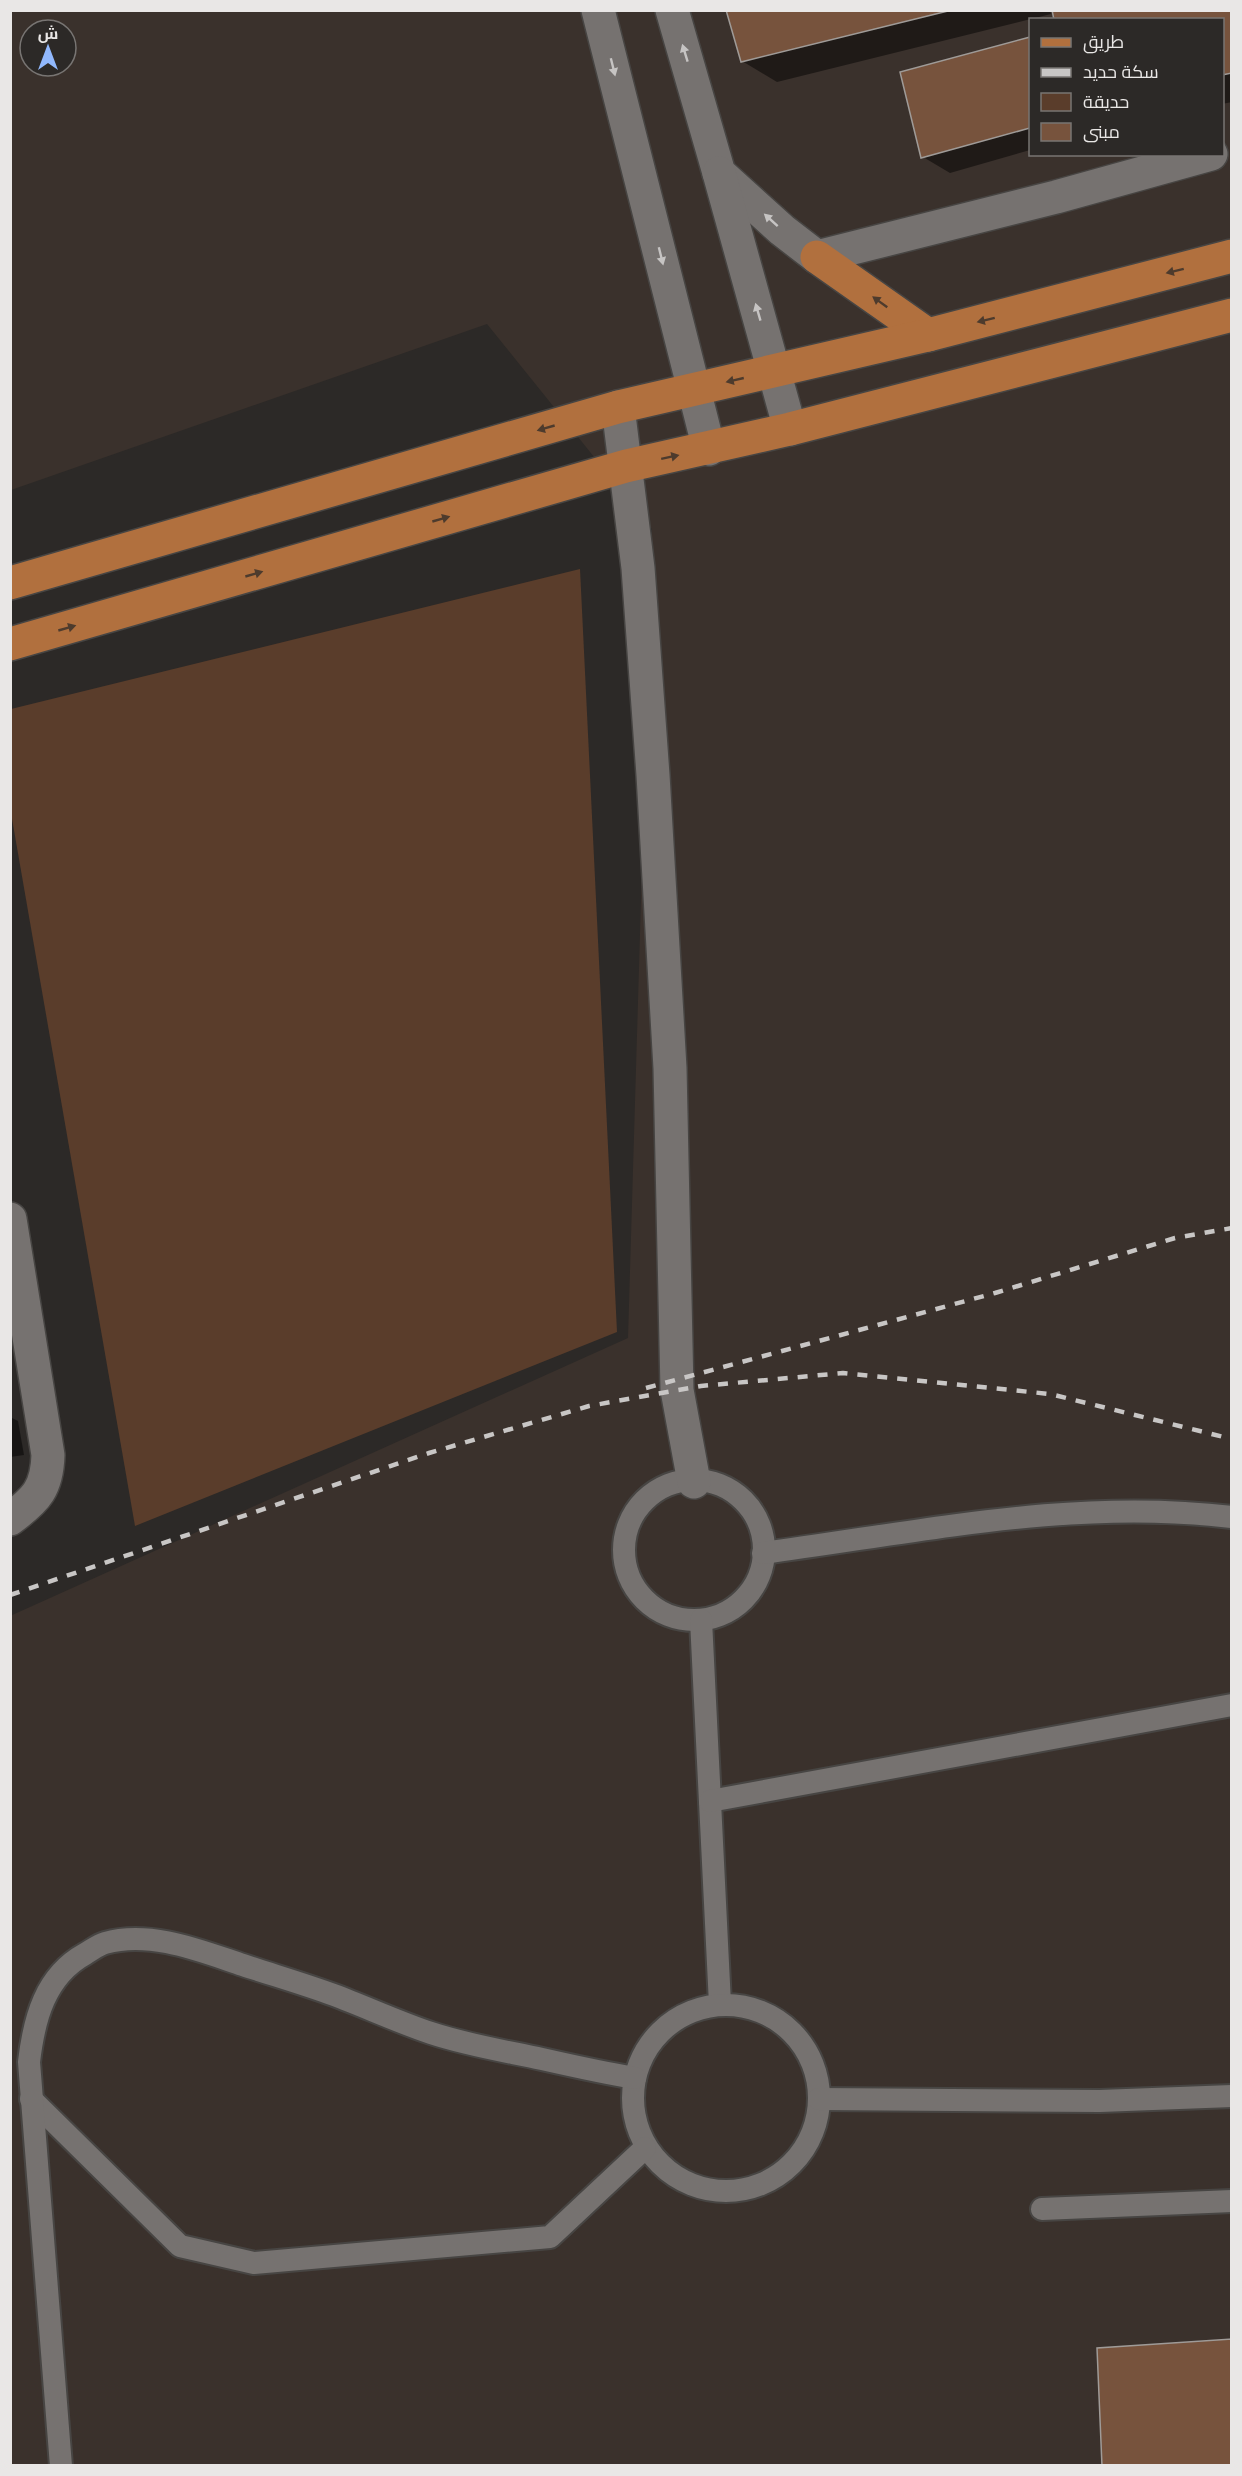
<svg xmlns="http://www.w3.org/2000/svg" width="1242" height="2476" viewBox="0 0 1242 2476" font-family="'Golos Text',Cairo,sans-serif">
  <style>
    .built { fill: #3a312c; fill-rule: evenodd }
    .green { fill: #5a3d2b }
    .shadow { fill: #0007 }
    .building { fill: #77533d; stroke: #9f9b98; stroke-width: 1.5 }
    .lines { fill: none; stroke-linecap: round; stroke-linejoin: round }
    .service-casing { stroke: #474543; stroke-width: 26 }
    .minor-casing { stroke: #474543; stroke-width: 36 }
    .primary-casing { stroke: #474543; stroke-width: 36 }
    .service { stroke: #767270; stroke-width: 22 }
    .minor { stroke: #767270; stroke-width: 33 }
    .primary { stroke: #b1703e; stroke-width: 33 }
    .rail { stroke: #c8c6c5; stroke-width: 4.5; stroke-dasharray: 10 10; stroke-linecap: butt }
    .oneway { fill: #c6c4c3 }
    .oneway2 { fill: #4d3b2d }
  </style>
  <rect width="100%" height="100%" fill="#2c2927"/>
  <!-- built -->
  <path class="built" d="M11 11H1231V2465H11L10 1616 628 1338 652 529 487 324 11 490ZM1030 20H1222V154H1030ZM30 30H66V66H30Z"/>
  <!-- green -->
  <path class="green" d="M580 569 617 1332 135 1526 11 813V709Z"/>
  <!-- shadow -->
  <g class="shadow">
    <path d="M727 10H1050L1051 14 777 82 742 61Z"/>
    <path d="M1232 10V102L1222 104V20Z"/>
    <path d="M1030 38V150L950 173 923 157 902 73Z"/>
    <path d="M10 1417 18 1421 24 1455 10 1457Z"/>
  </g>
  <!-- building -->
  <g class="building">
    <path d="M726 10H952L741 62Z"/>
    <path d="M1052 10H1232V73L1222 75V20H1054Z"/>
    <path d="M1030 37V128L921 158 900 72Z"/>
    <path d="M1232 2339V2466H1102L1097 2348Z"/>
  </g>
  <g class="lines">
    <!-- service casing -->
    <g class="service-casing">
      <g id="service">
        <circle cx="694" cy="1550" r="70"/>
        <path d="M763 1553C921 1532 1072 1498 1232 1517"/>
        <path d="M701 1620 720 2004"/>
        <path d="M710 1801 1232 1705"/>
        <circle cx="726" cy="2098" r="93"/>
        <path d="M31 2099 180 2246 254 2263 550 2237 645 2148"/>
        <path d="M819 2099 1100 2101 1232 2096"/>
        <path d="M1042 2209 1232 2201"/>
        <path d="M61 2466 29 2062C34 2019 45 1976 85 1954 92 1950 98 1945 105 1943 150 1930 201 1951 243 1965 273 1975 304 1984 334 1995 366 2007 398 2022 431 2033 467 2045 505 2051 542 2059 573 2066 604 2073 635 2078"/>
      </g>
    </g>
    <!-- minor casing -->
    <g class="minor-casing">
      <g id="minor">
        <path d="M598 10 709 449"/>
        <path d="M672 10 719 173 782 230 817 257 1056 197 1211 154"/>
        <path d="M719 173 790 429"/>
        <path d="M618 407 638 568 653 775 670 1068 677 1390 694 1482"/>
        <path d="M10 1219 48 1455C47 1488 37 1499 10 1519"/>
      </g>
    </g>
    <!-- primary casing -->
    <g class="primary-casing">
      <g id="primary">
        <path d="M817 257 928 335"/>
        <path d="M10 583 618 407 928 335 1232 256"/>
        <path d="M10 644 626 466 790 429 1232 315"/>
      </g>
    </g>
    <!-- service -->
    <use href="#service" class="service"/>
    <!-- minor -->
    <use href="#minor" class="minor"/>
    <!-- primary -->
    <use href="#primary" class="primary"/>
    <!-- rail -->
    <g class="rail">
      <path d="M646 1388 995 1293 1175 1238 1232 1228"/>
      <path d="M10 1595 429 1453 589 1406 701 1386 843 1373 1050 1394 1232 1439"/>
    </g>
  </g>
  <!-- one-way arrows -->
  <defs><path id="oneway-solid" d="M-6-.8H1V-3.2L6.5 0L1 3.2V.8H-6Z" transform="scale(1.5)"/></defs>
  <g class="oneway">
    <use href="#oneway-solid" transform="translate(685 53) rotate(-107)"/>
    <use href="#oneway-solid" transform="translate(613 67) rotate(76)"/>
    <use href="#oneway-solid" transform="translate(771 220) rotate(-138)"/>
    <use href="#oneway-solid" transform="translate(661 256) rotate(76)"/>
    <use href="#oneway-solid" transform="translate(758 312) rotate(-106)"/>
  </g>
  <g class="oneway2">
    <use href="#oneway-solid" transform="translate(1175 271) rotate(166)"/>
    <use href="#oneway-solid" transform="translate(880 302) rotate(-144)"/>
    <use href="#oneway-solid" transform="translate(986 320) rotate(166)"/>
    <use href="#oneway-solid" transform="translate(735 380) rotate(167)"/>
    <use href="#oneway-solid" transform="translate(546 428) rotate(164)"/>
    <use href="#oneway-solid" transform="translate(670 457) rotate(-12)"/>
    <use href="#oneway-solid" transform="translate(441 519) rotate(-16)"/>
    <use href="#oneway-solid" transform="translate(254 574) rotate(-16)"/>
    <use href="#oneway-solid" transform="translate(67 628) rotate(-16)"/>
  </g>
  <!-- border -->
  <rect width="1242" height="2476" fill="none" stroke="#e9e7e6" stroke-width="24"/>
  <!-- legend -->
  <rect x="1029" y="18" width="195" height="138" fill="#2c2927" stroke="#787573" stroke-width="1.5"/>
  <rect x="1041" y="38" width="30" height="9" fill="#b1703e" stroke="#787573" stroke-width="1.5"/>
  <text x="1083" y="48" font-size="18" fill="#e9e7e6">طريق</text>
  <rect x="1041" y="68" width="30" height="9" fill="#c8c6c5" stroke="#787573" stroke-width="1.5"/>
  <text x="1083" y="78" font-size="18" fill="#e9e7e6">سكة حديد</text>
  <rect x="1041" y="93" width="30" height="18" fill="#5a3d2b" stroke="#787573" stroke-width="1.5"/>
  <text x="1083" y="108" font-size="18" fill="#e9e7e6">حديقة</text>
  <rect x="1041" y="123" width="30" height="18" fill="#77533d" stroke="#787573" stroke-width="1.5"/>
  <text x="1083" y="138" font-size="18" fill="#e9e7e6">مبنى</text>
  <!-- north arrow -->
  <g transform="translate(48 48)"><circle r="28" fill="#2c2927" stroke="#787573" stroke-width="1.5"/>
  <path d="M0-4.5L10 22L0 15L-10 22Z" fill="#91b8fd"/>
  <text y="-9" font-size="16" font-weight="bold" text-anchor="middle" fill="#e9e7e6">ش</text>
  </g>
</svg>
